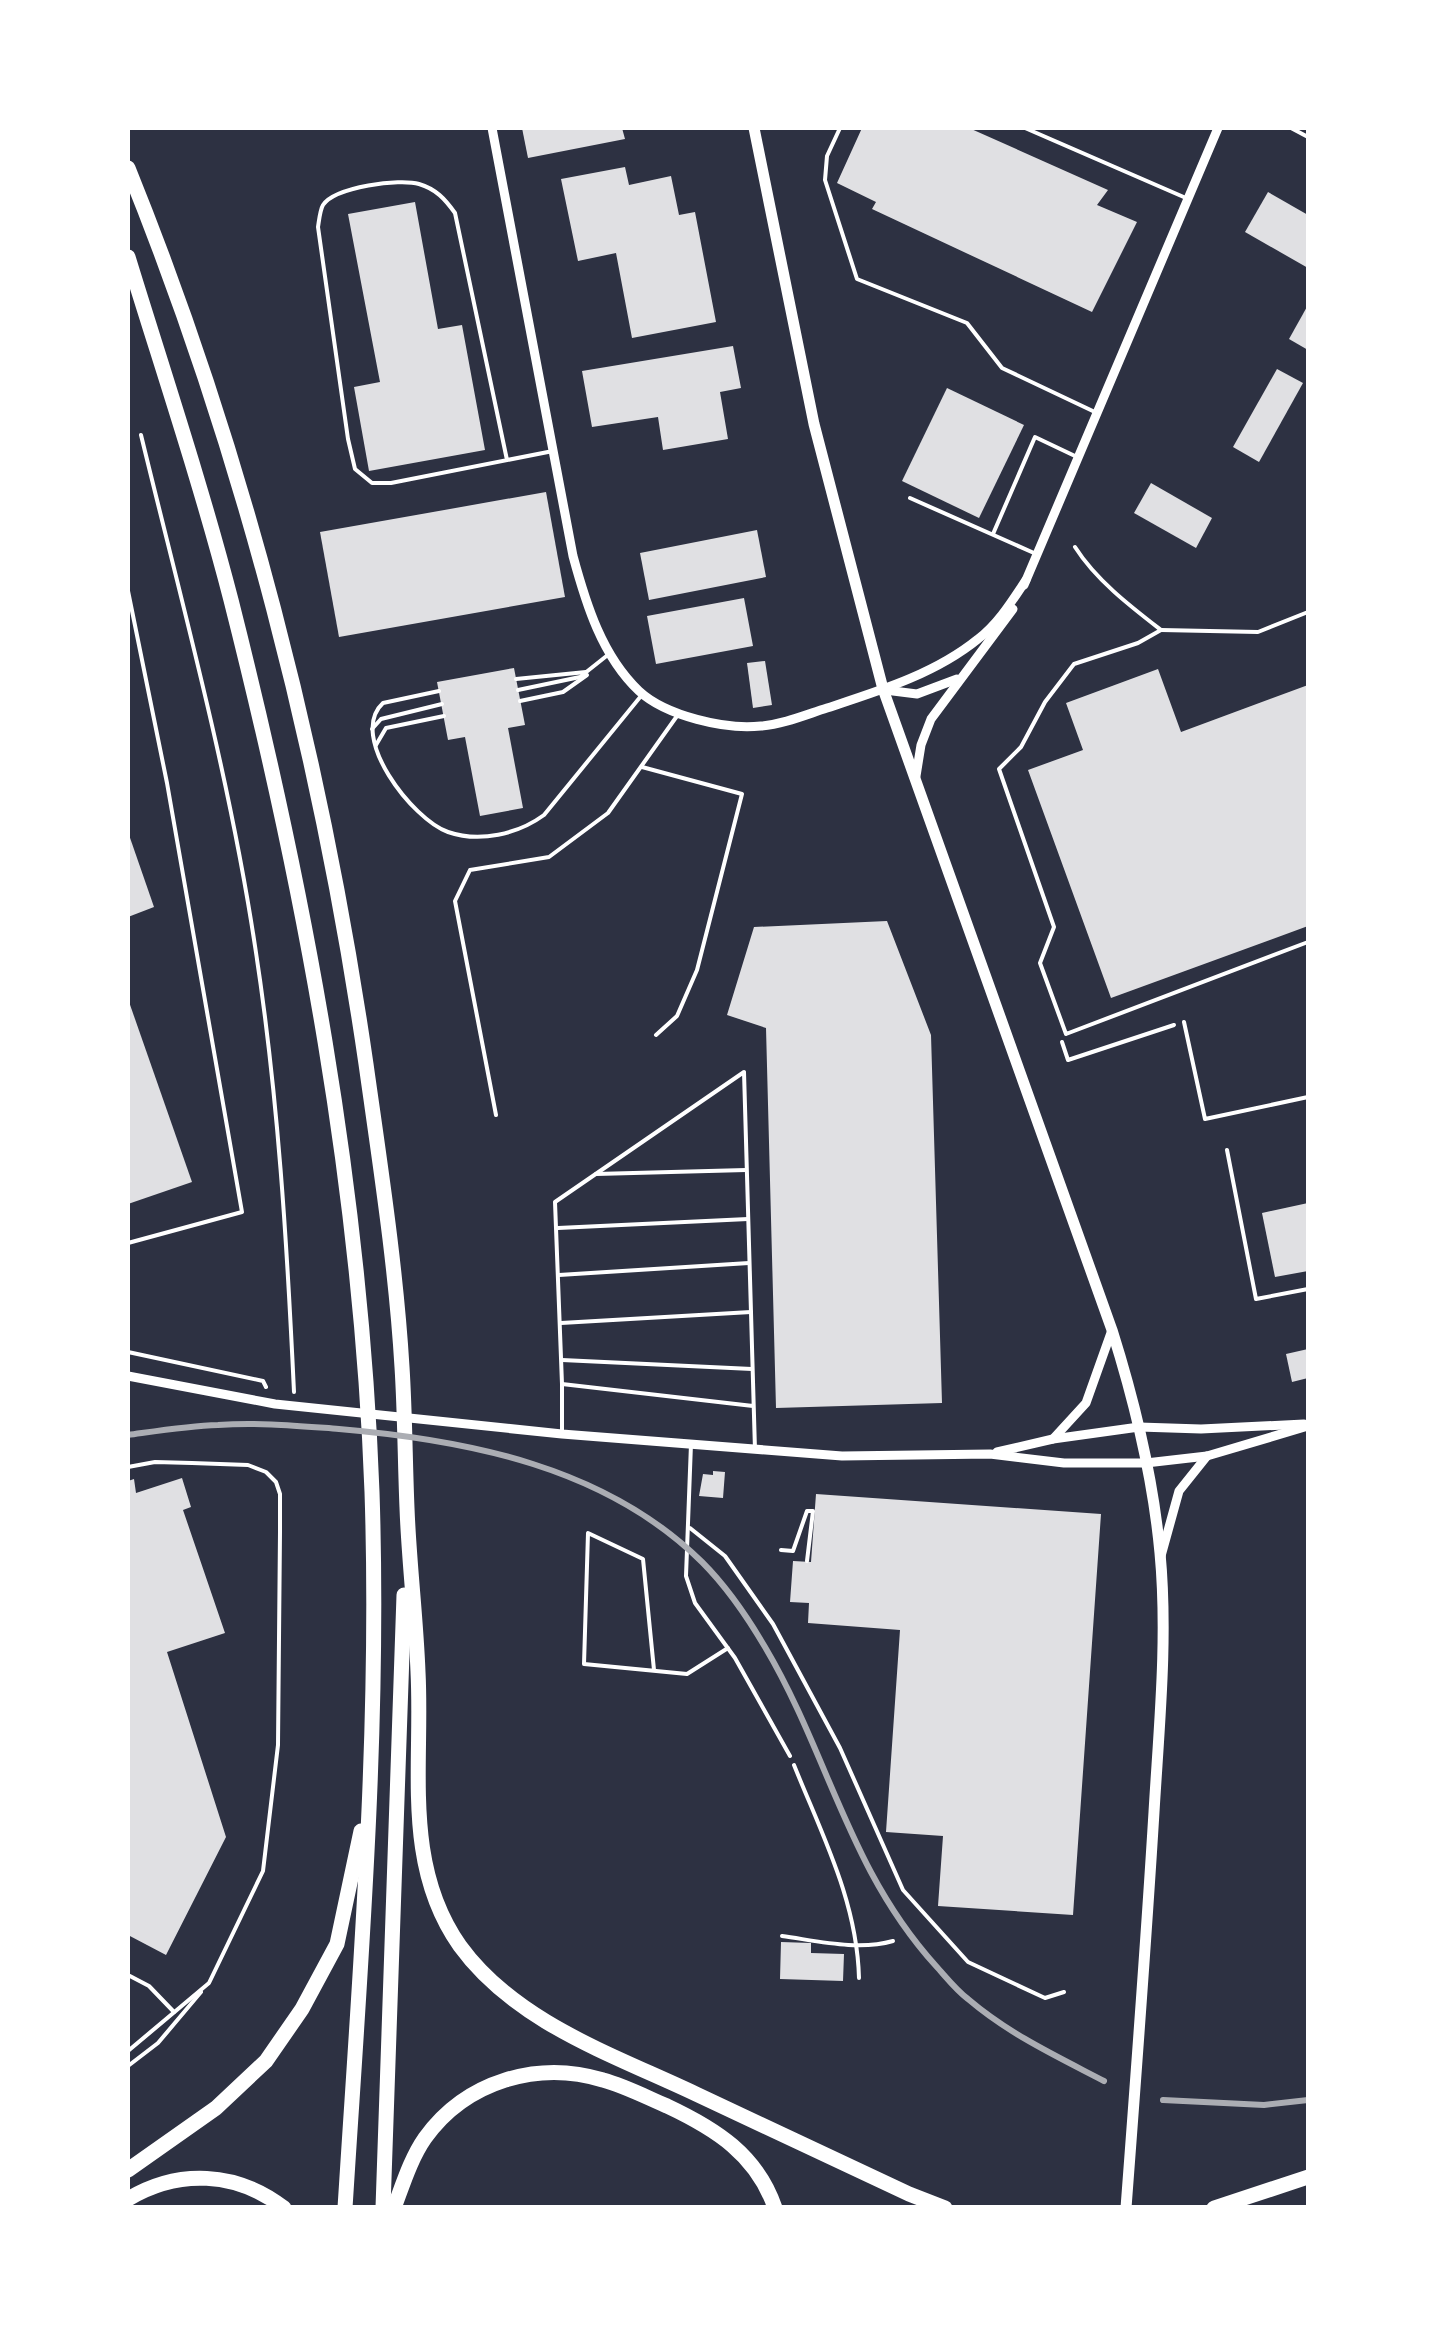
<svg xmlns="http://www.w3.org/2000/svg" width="1436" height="2335" viewBox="0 0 1436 2335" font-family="Ubuntu,sans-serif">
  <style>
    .building { fill: #e0e0e3 }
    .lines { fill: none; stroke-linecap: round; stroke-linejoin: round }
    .path { stroke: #fff; stroke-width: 4 }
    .service { stroke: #fff; stroke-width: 4 }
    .minor { stroke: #fff; stroke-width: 9 }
    .secondary { stroke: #fff; stroke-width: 11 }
    .motorway { stroke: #fff; stroke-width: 15 }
    .rail { stroke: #abadb3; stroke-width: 6 }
  </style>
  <rect width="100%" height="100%" fill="#2d3142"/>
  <!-- building -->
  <g class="building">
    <path d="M522 128H622L625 139 528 158Z"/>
    <path d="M862 128H969L1108 190 1097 205 1137 222 1092 312 872 209 876 202 837 183Z"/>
    <path d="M625 167 629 185 671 176 679 215 695 212 716 322 632 338 616 253 578 261 561 179Z"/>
    <path d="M1268 192 1308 215V268L1245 232Z"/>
    <path d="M415 202 438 329 462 325 485 450 369 471 354 387 380 382 348 214Z"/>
    <path d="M1308 305V350L1289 339Z"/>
    <path d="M733 346 741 388 720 392 728 439 663 450 658 417 592 427 582 371Z"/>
    <path d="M1277 369 1303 383 1259 462 1233 447Z"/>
    <path d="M947 388 1024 425 979 518 902 481Z"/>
    <path d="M1151 483 1212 518 1196 548 1134 513Z"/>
    <path d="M546 492 565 597 339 637 320 532Z"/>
    <path d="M757 530 766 577 649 600 640 553Z"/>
    <path d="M744 598 753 646 656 664 647 616Z"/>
    <path d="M765 661 772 705 753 708 747 663Z"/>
    <path d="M514 668 525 725 508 728 523 808 480 816 465 737 448 740 437 682Z"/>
    <path d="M1158 669 1181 732 1308 685V926L1111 998 1028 770 1083 750 1066 703Z"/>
    <path d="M128 832 154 907 128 917Z"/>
    <path d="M887 921 931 1035 942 1403 776 1408 766 1028 727 1015 754 927Z"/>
    <path d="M128 999 192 1182 128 1204Z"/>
    <path d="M1308 1203V1271L1275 1277 1262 1213Z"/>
    <path d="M1308 1349V1378L1292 1382 1286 1354Z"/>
    <path d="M713 1471 725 1472 723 1498 699 1496 703 1474 713 1475Z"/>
    <path d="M182 1478 191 1507 183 1510 225 1633 167 1652 226 1837 166 1955 128 1935V1481L134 1479 136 1493Z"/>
    <path d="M816 1494 1101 1514 1073 1915 938 1906 943 1836 886 1832 900 1630 808 1623 809 1603 790 1602 793 1561 811 1562Z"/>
    <path d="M781 1942 811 1943V1953L844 1954 843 1981 780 1979Z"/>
  </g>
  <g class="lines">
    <!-- path -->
    <g class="path">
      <path d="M141 435C182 604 229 774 255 946 278 1094 287 1243 294 1392"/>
      <path d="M1062 1042 1068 1060 1174 1025"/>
      <path d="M128 1352 263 1381 266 1387"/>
      <path d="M781 1550 793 1551 807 1511H813L807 1561"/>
      <path d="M794 1765C822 1835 857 1901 859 1978"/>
      <path d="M782 1936C818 1941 858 1951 893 1941"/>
    </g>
    <!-- service -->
    <g class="service">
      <path d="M840 128 827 156 825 180 857 279 967 323 1002 368 1097 413"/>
      <path d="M1025 128 1186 198"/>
      <path d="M1291 128 1308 137"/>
      <path d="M507 460 455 213C445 199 436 189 419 184 400 178 335 187 323 205 320 210 319 221 318 227L348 439 355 469 372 483H391L553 451"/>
      <path d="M910 498 1034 553"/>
      <path d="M993 534 1035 437 1075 456"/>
      <path d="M1075 547C1096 580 1130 606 1161 630L1138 643 1074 664 1045 702 1021 747 999 769 1054 927 1040 963 1066 1034 1308 942"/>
      <path d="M128 591 167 783 242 1212 128 1243"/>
      <path d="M1161 630 1258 632 1308 612"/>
      <path d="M516 679 586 672"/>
      <path d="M518 690 580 677 609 654"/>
      <path d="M439 691 383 703C347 736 413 820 448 832 480 843 518 834 544 815L641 696"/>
      <path d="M520 701 563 692 587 675"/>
      <path d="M372 729 381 719 442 704"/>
      <path d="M376 745 386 728 444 716"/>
      <path d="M642 767 742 794 697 970 677 1016 656 1035"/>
      <path d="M1184 1022 1205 1119 1308 1097"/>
      <path d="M496 1115 455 901 470 870 549 857 608 813 677 716"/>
      <path d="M1227 1150 1256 1299 1308 1289"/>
      <path d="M596 1174 746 1170"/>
      <path d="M558 1228 748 1219"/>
      <path d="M559 1275 749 1263"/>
      <path d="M561 1323 751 1312"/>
      <path d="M562 1360 752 1369"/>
      <path d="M753 1406 562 1384 555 1202 744 1072 755 1450"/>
      <path d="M562 1434V1384"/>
      <path d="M691 1444 686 1576 695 1603 735 1658 790 1756"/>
      <path d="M128 1467 155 1462 192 1463 248 1465 266 1472 276 1482 280 1494V1532L278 1745 263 1871 209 1983 128 2051"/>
      <path d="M690 1528 725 1556 773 1624 840 1748 903 1890 968 1962 1045 1998 1064 1992"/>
      <path d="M654 1670 643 1559 588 1533 584 1664 687 1674 728 1648"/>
      <path d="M128 1975 149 1986 174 2012"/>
      <path d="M128 2066 158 2043 201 1992"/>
    </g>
    <!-- minor -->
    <g class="minor">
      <path d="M492 128 573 556C586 604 602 656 639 691 666 716 726 730 761 726 784 724 805 715 827 708 879 691 935 674 978 639 998 624 1012 601 1026 580"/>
      <path d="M1024 585 1218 128"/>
      <path d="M885 690 917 694 957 679"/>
      <path d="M916 776 921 745 931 719 1013 609"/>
      <path d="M128 1376 275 1404 562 1434 842 1456 990 1454 1064 1463H1146L1207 1456 1308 1426"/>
      <path d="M1053 1439 1086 1403 1112 1330"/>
      <path d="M997 1452 1053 1439 1139 1427 1201 1429 1304 1424"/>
      <path d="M1161 1556 1179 1491 1207 1456"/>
    </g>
    <!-- secondary -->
    <path class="secondary" d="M754 128 814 424 883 689 1112 1330C1135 1403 1153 1477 1160 1553 1168 1638 1159 1727 1154 1812 1146 1944 1136 2076 1126 2208"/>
    <!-- motorway -->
    <g class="motorway">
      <path d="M128 168C243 452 322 761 366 1064 380 1164 396 1266 402 1367 405 1414 405 1461 407 1508 409 1563 416 1618 418 1672 423 1766 402 1864 460 1946 516 2023 614 2055 696 2094 767 2127 838 2161 909 2194L945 2208"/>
      <path d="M128 257C163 371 201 484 231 600 305 892 361 1190 372 1492 380 1731 360 1970 345 2208"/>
      <path d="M128 2170 216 2108 266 2061 302 2009 337 1944 361 1831"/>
      <path d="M128 2199C178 2169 236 2171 284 2208"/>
      <path d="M383 2208 404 1595"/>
      <path d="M394 2208C403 2184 411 2158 425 2138 466 2081 538 2060 603 2080 625 2086 646 2097 667 2106 716 2129 757 2155 775 2208"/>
      <path d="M1214 2208 1308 2177"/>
    </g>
    <!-- rail -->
    <g class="rail">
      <path d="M128 1435C157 1431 188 1426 218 1425 259 1422 299 1426 339 1429 468 1440 606 1467 702 1562 726 1586 748 1618 765 1647 829 1755 848 1869 936 1966 946 1977 956 1990 968 1999 1009 2034 1056 2056 1104 2081"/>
      <path d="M1163 2100 1264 2105 1308 2100"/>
    </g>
  </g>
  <!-- border -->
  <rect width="1436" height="2335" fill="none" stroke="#ffffff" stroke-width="260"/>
</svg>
